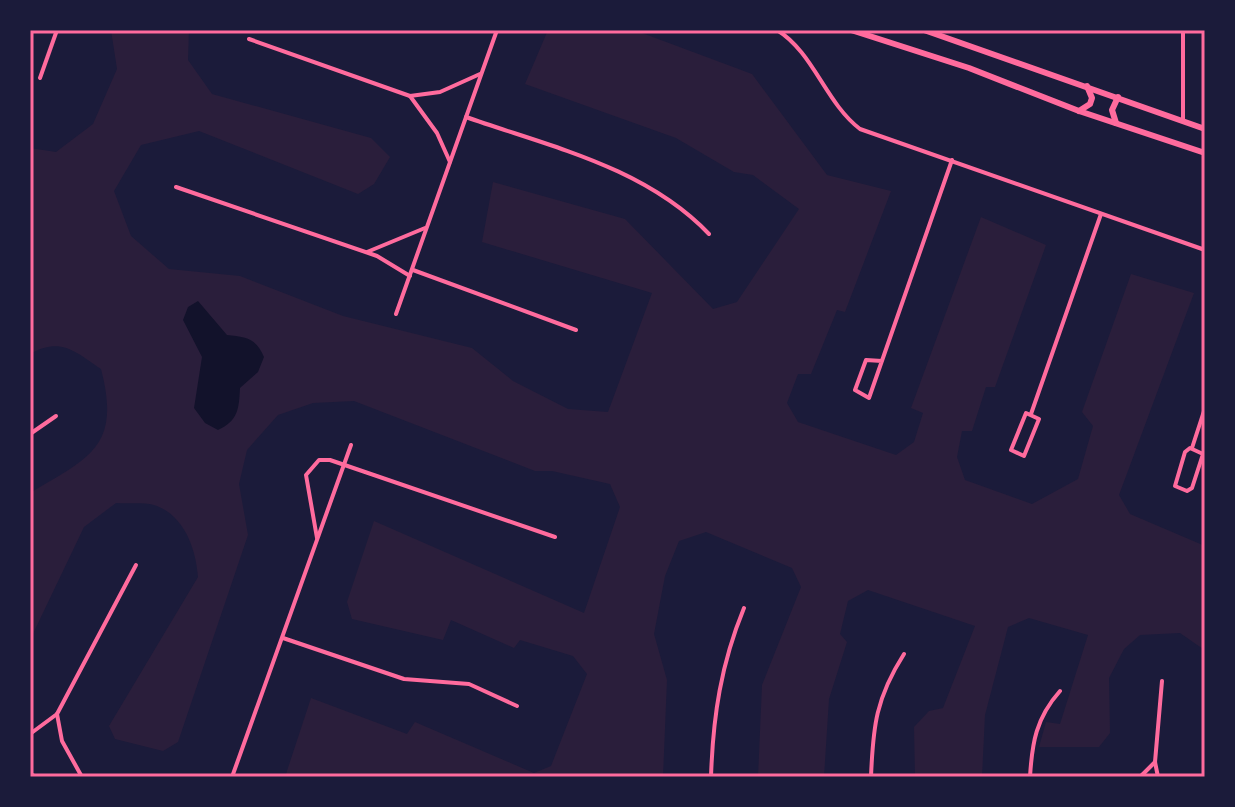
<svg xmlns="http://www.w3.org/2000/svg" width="1235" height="807" viewBox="0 0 1235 807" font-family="Ubuntu,sans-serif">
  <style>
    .green { fill: #2a1e3b }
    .water { fill: #12122b }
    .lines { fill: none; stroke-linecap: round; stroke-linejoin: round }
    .minor { stroke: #ff6b9d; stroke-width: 4 }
    .secondary { stroke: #ff6b9d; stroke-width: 6 }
    .neatline { fill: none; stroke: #ff6b9d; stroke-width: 3 }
  </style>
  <rect width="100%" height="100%" fill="#1b1b3a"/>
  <!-- green -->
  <path class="green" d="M111 30H189L188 60 212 94 371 138 390 157 374 184 358 194 199 131 141 145 114 191 131 236 169 269 240 276 343 316 472 348 513 381 568 409 608 412 652 293 482 242 493 182 625 219 713 309 737 302 799 209 753 175 734 172 676 138 525 84 548 30H634L752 74 827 175 891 191 845 312 837 310 811 374H798L787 403 798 422 896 455 914 442 923 413 911 408 981 217 1046 245 995 387H986L972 431H962L957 457 965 480 1032 504 1078 479 1093 426 1082 412 1131 274 1194 293 1119 495 1130 514 1205 546V656L1203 649 1180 633 1140 635 1124 649 1109 678 1110 733 1099 747H1039L1046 722 1060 724 1088 635 1029 618 1008 627 985 715 982 777H915L914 727 929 711 943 708 975 626 868 590 848 601 840 634 847 642 829 699 824 777H758L762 685 801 587 792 568 706 532 679 541 665 576 654 634 667 680 663 777H285L311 698 407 734 415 722 534 773 551 766 587 674 573 656 520 640 514 648 451 620 443 640 352 619 347 602 374 521 584 613 620 507 610 484 552 471H535L354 401 313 403 278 415 247 450 239 484 248 535 178 742 163 751 115 739 109 726 198 577C196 550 185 515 154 505 143 502 128 504 116 503L84 527 30 640V493C91 457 121 446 101 369 74 351 61 337 30 354V148L56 152 93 124 117 69Z"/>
  <!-- water -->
  <path class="water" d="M198 301 227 335C246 337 256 338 264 357L258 372 240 388C239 409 238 421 218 430L205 423 194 408 202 357 183 320 188 307Z"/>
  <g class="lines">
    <!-- minor -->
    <g class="minor">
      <path d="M777 30C814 53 825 102 860 129L1205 250"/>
      <path d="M1183 30V121"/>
      <path d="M249 39 410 96 440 92 480 74"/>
      <path d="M40 78 57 30"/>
      <path d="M410 96 437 133 450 162"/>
      <path d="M466 117C551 147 645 167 709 234"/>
      <path d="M176 187 377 256 410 276"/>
      <path d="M367 252 425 228"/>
      <path d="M413 270 576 330"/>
      <path d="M396 314 497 30"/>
      <path d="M882 361 866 360 855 390 869 398 952 160"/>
      <path d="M1026 413 1039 419 1024 456 1011 450Z"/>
      <path d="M1031 414 1101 214"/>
      <path d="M30 434 56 416"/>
      <path d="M1190 448 1203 454 1192 488 1187 491 1175 486 1185 452Z"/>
      <path d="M1192 448 1205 408"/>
      <path d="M317 538 306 475 319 460H330L555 537"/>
      <path d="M283 638 404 679 469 684 517 706"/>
      <path d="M57 714 62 741 82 777"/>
      <path d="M30 734 57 714 136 565"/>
      <path d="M30 774 37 777"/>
      <path d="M232 777 351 445"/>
      <path d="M711 777C713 716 721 664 744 608"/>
      <path d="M871 777C873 726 876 698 904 654"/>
      <path d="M1030 777C1032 743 1036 718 1060 691"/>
      <path d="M1140 777 1155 762"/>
      <path d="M1158 777 1155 762 1162 681"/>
    </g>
    <!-- secondary -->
    <g class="secondary">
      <path d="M851 30 969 68 1079 111 1205 153"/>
      <path d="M924 30 1205 129"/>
      <path d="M1079 111 1090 104 1092 98 1087 86"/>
      <path d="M1116 123 1112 110 1118 97"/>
    </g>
  </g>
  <!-- border -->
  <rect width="1235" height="807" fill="none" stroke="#1b1b3a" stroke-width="64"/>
  <rect x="32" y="32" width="1171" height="743" class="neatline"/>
</svg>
